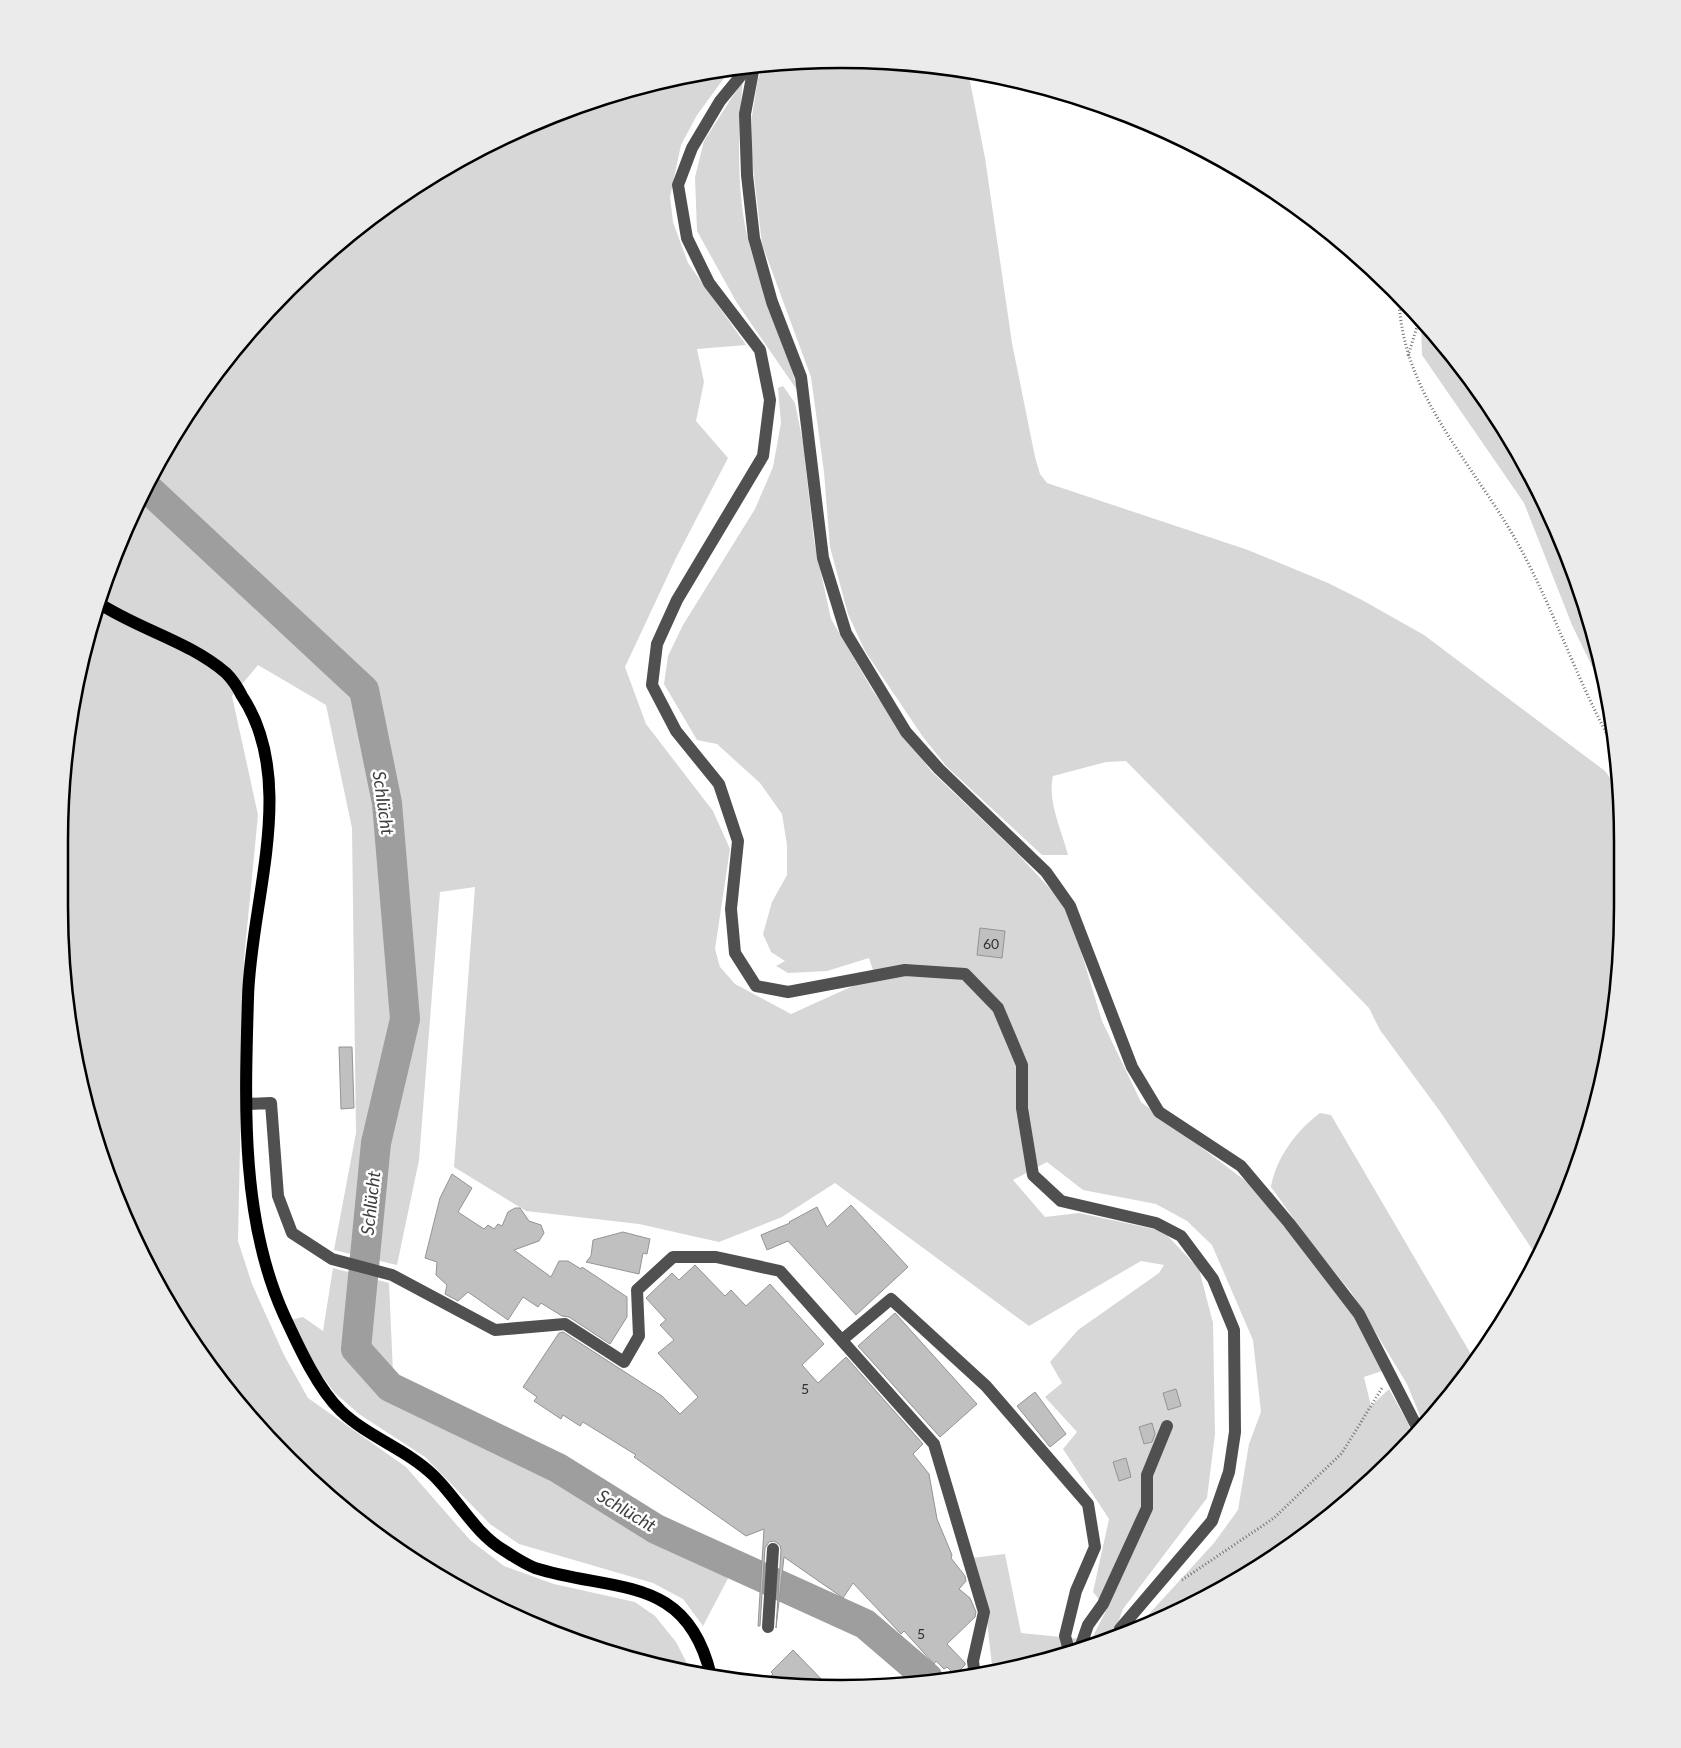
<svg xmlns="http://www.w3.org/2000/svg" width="1681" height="1748" viewBox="0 0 1681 1748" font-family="Lato,sans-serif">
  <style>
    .green { fill: #d7d7d7 }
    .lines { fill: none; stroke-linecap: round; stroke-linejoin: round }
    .river { stroke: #9e9e9e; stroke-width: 30 }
    .building { fill: #c0c0c0; stroke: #949494 }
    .path { stroke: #727272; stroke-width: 3; stroke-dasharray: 1 2.5; stroke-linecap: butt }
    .minor { stroke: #505050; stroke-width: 12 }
    .major { stroke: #000; stroke-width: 12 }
    .labels { text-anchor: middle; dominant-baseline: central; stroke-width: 5; stroke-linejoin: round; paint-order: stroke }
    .number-label { font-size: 14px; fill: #303030 }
    .water-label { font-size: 18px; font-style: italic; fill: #3f3f3f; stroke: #fff }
    .rim { fill: none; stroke: #000; stroke-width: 2.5 }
  </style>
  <rect width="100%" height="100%" fill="#fff"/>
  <!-- green -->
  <g class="green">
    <path d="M789 60 942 65 968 71 985 158 1012 343 1035 457 1040 474 1047 483 1248 550 1328 583 1362 600 1424 635 1605 771 1621 792V959L1596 1110 1538 1258 1439 1110 1380 1030 1369 1008 1126 761 1106 762 1053 776C1047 801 1062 831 1068 855H1042L947 767 923 737 865 651 848 614 830 547 824 472 811 377 762 244 752 159V116L758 79 764 65Z"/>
    <path d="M730 70 697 115 681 145 670 197 673 222 688 263 746 345 697 349 704 382 696 421 728 458 676 558 625 667 646 724 713 811 730 849 715 949 720 967 735 984 791 1014 875 976 869 958 827 971 788 973 776 966 785 961 771 952 763 934 772 902 787 875V845L782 814 760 783 717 744 697 740 664 684 668 656 683 625 755 509 773 467 781 423 778 388 783 386 795 403 803 443 814 541 831 619 873 691 931 771 1015 851 1068 908 1102 1021 1141 1102 1259 1191 1356 1315 1382 1371 1364 1377 1371 1406 1389 1389 1408 1423 1412 1436 1356 1495 1231 1585 1137 1627 1214 1543 1238 1510 1249 1444 1261 1412 1253 1340 1212 1245 1187 1221 1156 1204 1083 1190 1047 1162 1013 1180 1045 1217 1079 1213 1163 1231 1199 1269 1213 1323 1215 1434 1207 1498 1123 1609 1112 1639C1087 1650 1062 1656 1035 1659L1037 1662 993 1674 985 1604 971 1558 1005 1554 1021 1633 1091 1640 1107 1609 1093 1592 1109 1519 1063 1449 1077 1432 1045 1397 1062 1383 1050 1362 1078 1330 1159 1273 1164 1265 1141 1261 1029 1326 835 1183 782 1217 719 1242 639 1224 526 1211 454 1167 475 887 440 892 419 1160 397 1265 334 1250 356 1133 352 828 326 705 258 665 232 696 258 815 244 959 238 1241 252 1284 284 1355 308 1398 406 1467 470 1540 504 1566 554 1584 635 1602 655 1616 676 1642 691 1671 589 1648 450 1585 325 1495 220 1383 163 1298 118 1207 74 1060 59 907 65 739 100 589 163 450 253 325 364 220 494 140 638 85Z"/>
    <path d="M743 80C738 129 736 191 748 239 760 290 787 339 797 390L737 303 697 231 695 177 704 141Z"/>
    <path d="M1421 323 1461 364 1541 494 1596 638 1604 691 1572 625 1524 503 1422 355Z"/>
    <path d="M1320 1113 1331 1115 1475 1361 1461 1384 1423 1423 1407 1384 1351 1292 1314 1247 1271 1187C1276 1158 1296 1131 1320 1113Z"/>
    <path d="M333 1268 389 1283 393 1373 584 1473 735 1565 703 1626 683 1599 653 1583 519 1544 490 1524 425 1457 359 1414 334 1392 308 1357 291 1320 303 1317 323 1331Z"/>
  </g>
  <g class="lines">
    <!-- river -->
    <path class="river" d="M146 487 364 690 387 803 405 1019 376 1143 356 1349 390 1387 558 1468 656 1529 865 1624 928 1678 930 1683"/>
  </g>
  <!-- building -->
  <g class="building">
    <path d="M980 928 1005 931 1002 958 977 955Z"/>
    <path d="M339 1047H352L354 1108 341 1109Z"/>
    <path d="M452 1174 472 1188 458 1212 484 1229 488 1225 494 1229 498 1224 502 1226 508 1212 515 1208H520L529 1221 541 1225 544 1233 539 1241 514 1250 551 1277 559 1261H568L581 1269 582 1267 627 1297V1317L610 1344 569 1317 562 1316 541 1303 538 1307 523 1297 508 1320 468 1292 458 1301 445 1294 447 1285 436 1275 437 1262 425 1258 440 1198Z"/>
    <path d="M851 1205 908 1267 856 1315 788 1241 767 1250 761 1235 790 1223 789 1222 817 1207 827 1227Z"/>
    <path d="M623 1232 650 1239 647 1254 643 1253 639 1274 586 1262 591 1256 593 1240Z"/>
    <path d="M695 1265 725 1296 731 1290 746 1306 770 1284 824 1344 802 1365 818 1383 846 1357 923 1444 913 1454 929 1474 937 1519 952 1555 951 1558 965 1576 966 1581 959 1589 970 1598 976 1612 975 1617 947 1644 965 1663V1665L955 1675 947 1667 944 1669 936 1661 934 1664 904 1631 901 1634 853 1583 843 1598 784 1557 776 1628 781 1550 780 1545 774 1541 769 1542 765 1548 760 1626H758L764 1529 746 1536 634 1457 636 1455 583 1422 580 1426 563 1415 561 1419 534 1401 537 1397 523 1387 559 1333 563 1332 662 1396 680 1414 698 1397 658 1353 674 1340 660 1325 666 1320 646 1298 672 1273 679 1280Z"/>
    <path d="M895 1313 977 1404 940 1437 858 1346Z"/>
    <path d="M1176 1389 1181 1406 1168 1410 1163 1393Z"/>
    <path d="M1035 1392 1066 1434 1050 1447 1017 1406Z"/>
    <path d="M1152 1423 1155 1434 1152 1442 1144 1444 1139 1427Z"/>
    <path d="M1126 1458 1131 1477 1119 1481 1113 1462Z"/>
    <path d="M793 1650 828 1686 764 1683 773 1674 771 1672Z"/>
  </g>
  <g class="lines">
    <!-- path -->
    <g class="path">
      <path d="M1399 299C1402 399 1482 472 1525 557 1557 618 1579 685 1613 745"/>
      <path d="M1408 356 1419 320"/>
      <path d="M1182 1580 1274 1518 1342 1453 1382 1388"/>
    </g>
    <!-- minor -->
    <g class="minor">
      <path d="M754 66 745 114 747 175 754 238 772 302 801 377 823 558 846 633 906 732 939 769 1046 872 1070 906 1132 1067 1159 1112 1241 1166 1289 1223 1359 1314 1418 1429"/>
      <path d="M748 67 720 101 692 148 678 185 687 238 709 283 760 350 770 400 763 456 677 600 657 644 652 685 676 731 719 784 738 841 731 909 735 953 756 986 788 992 905 970 965 974 998 1008 1022 1065V1108L1033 1175 1061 1201 1156 1223 1181 1236 1213 1279 1234 1330 1235 1432 1229 1472 1212 1521 1120 1629 1119 1635"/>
      <path d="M247 1104 271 1103 278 1196 292 1233 332 1259 392 1275 495 1330 565 1324 624 1362 639 1336 637 1290 673 1257H716L780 1271 934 1444 984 1612 973 1661 975 1677"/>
      <path d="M842 1340 891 1299 986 1386 1088 1504 1095 1547 1076 1591 1065 1636 1070 1654"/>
      <path d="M768 1627 773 1549"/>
      <path d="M1079 1651 1088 1625 1103 1604 1147 1508V1475L1167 1426"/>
    </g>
    <!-- major -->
    <path class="major" d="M97 602C137 629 189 641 226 673 232 679 238 688 242 696 299 782 250 903 248 998 245 1102 240 1218 284 1315 298 1345 317 1388 341 1411 368 1437 406 1449 433 1475 458 1499 475 1534 505 1551 514 1557 525 1564 535 1568 614 1593 687 1573 711 1676"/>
  </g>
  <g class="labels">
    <!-- number labels -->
    <g class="number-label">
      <text x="991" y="943">60</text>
      <text x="805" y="1388">5</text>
      <text x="921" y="1633">5</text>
    </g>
    <!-- water labels -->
    <g class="water-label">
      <text transform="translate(384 803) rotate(82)">Schlücht</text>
      <text transform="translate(370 1203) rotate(-84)">Schlücht</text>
      <text transform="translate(627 1510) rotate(31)">Schlücht</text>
    </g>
  </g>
  <!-- crop -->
  <path d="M0 0H1681V1748H0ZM841 68H841A773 773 0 0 1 1614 841V907A773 773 0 0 1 841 1680H841A773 773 0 0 1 68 907V841A773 773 0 0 1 841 68Z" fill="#ebebeb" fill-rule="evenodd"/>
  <path class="rim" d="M841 68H841A773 773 0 0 1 1614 841V907A773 773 0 0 1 841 1680H841A773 773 0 0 1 68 907V841A773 773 0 0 1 841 68Z"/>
</svg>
